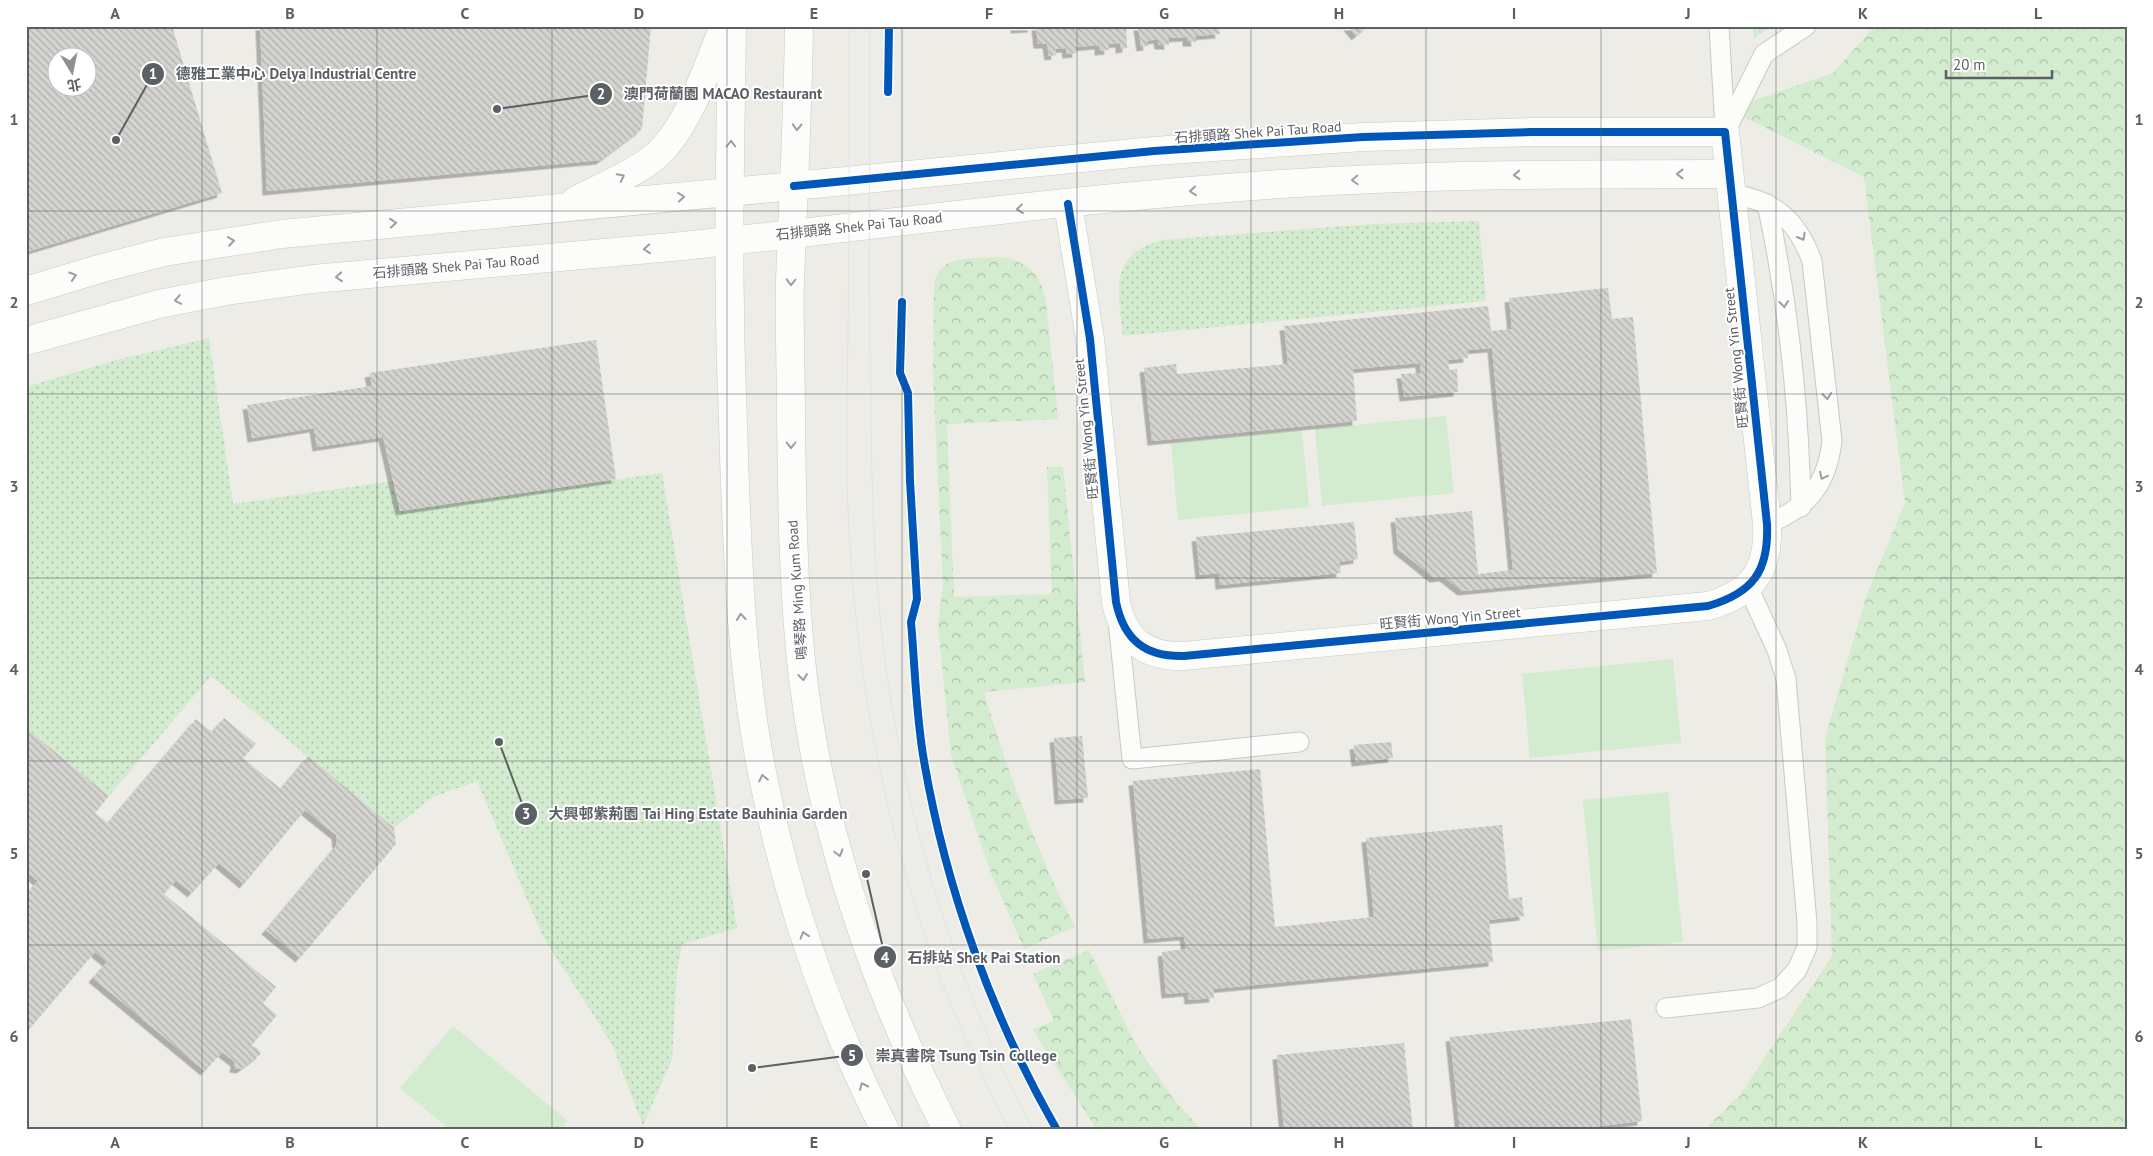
<svg xmlns="http://www.w3.org/2000/svg" width="2153" height="1156" viewBox="0 0 2153 1156" font-family="'PT Sans','Noto Sans TC',sans-serif">
  <style>
    .forest { fill: url(#forest-crowns) }
    .park { fill: url(#park-dots) }
    .garden { fill: #d3ebcf }
    .building { fill: url(#building-back-hatch); fill-rule: evenodd; filter: url(#shadow) }
    .lines { fill: none; stroke-linecap: round; stroke-linejoin: round }
    .service-casing { stroke: #c8c9c7; stroke-width: 21 }
    .minor-casing { stroke: #c8c9c7; stroke-width: 29 }
    .secondary-casing { stroke: #c8cac8; stroke-width: 29 }
    .service { stroke: #fcfcfb; stroke-width: 19 }
    .minor { stroke: #fcfcfb; stroke-width: 28 }
    .secondary { stroke: #fcfcfb; stroke-width: 28 }
    .tram { stroke: #e3e4e3; stroke-width: 1 }
    .cycleway-casing { stroke: #fff; stroke-width: 11 }
    .cycleway { stroke: #0057b8; stroke-width: 8 }
    .oneway { stroke: #9b9ea1 }
    .grid { fill: none; stroke: #5b6065; stroke-width: 1; stroke-opacity: 0.55 }
    .labels { text-anchor: middle; dominant-baseline: central; stroke-width: 4; stroke-linejoin: round; paint-order: stroke }
    .street-label { font-size: 14px; fill: #5b6065; stroke: #fff }
    .leader { fill: none; stroke: #5b6065; stroke-width: 2 }
    .callout-dot { fill: #5b6065; stroke: #fff; stroke-width: 2 }
    .mark-label { font-size: 15px; text-anchor: middle; font-weight: bold; fill: #fff }
    .callout-label { font-size: 15px; text-anchor: middle; font-weight: bold; fill: #5b6065; stroke: #fff; stroke-width: 4; stroke-linejoin: round; paint-order: stroke }
    .neatline { fill: none; stroke: #5b6065; stroke-width: 2 }
    .grid-label { font-size: 16px; text-anchor: middle; font-weight: bold; fill: #5b6065 }
  </style>
  <defs>
    <pattern id="forest-crowns" width="20" height="18" patternUnits="userSpaceOnUse" patternTransform="scale(1.25)"><rect width="20" height="18" fill="#d3ebcf"/><path d="M2 6a3 3 0 1 1 6 0M12 15a3 3 0 1 1 6 0" fill="none" stroke="#aec2ac"/></pattern>
    <pattern id="park-dots" width="8" height="8" patternUnits="userSpaceOnUse" patternTransform="scale(1.25)"><rect width="8" height="8" fill="#d3ebcf"/><path d="M2 2h.1M6 6h.1" fill="none" stroke="#aec2ac" stroke-width="1.8" stroke-linecap="round"/></pattern>
    <pattern id="building-back-hatch" width="6" height="6" patternUnits="userSpaceOnUse" patternTransform="scale(1.25)"><rect width="6" height="6" fill="#d4d3d0"/><path d="M-1 5l2 2M0 0l6 6M5-1l2 2" fill="none" stroke="#afafac"/></pattern>
    <filter id="shadow"><feDropShadow dx="-4.5" dy="4.5" stdDeviation="0" flood-color="#0004"/></filter>
  </defs>
  <rect width="100%" height="100%" fill="#edece6"/>
  <!-- forest -->
  <g class="forest">
    <path d="M1753 26H1773L1754 38Z"/>
    <path d="M1875 26H2127V1130H1704L1740 1095 1832 956 1825 738 1867 594 1905 503 1864 177 1728 109 1833 73Z"/>
    <path d="M1002 257C1030 263 1040 273 1046 301L1058 419 947 424 954 597 1052 594 1047 467H1063L1085 682 984 692C1008 774 1037 852 1075 927L1024 949 991 873 951 755 938 625 943 585 933 375 934 282C937 276 939 269 945 265 957 257 987 258 1002 257Z"/>
    <path d="M1089 950 1135 1043 1174 1100 1202 1130H1097L1033 1030 1054 1021 1033 974Z"/>
  </g>
  <!-- park -->
  <g class="park">
    <path d="M1479 221 1486 301 1123 336C1118 291 1108 253 1163 240L1373 224Z"/>
    <path d="M209 338 233 504 393 481 400 511 662 473 737 928 682 944 677 971 672 1059 643 1126 612 1044 543 937 477 781 433 797 394 828 211 676 109 796 26 728V387L113 361Z"/>
  </g>
  <!-- garden -->
  <g class="garden">
    <path d="M1446 416 1454 493 1322 506 1315 429Z"/>
    <path d="M1302 430 1309 507 1178 520 1171 443Z"/>
    <path d="M1673 659 1681 743 1530 758 1522 674Z"/>
    <path d="M1668 792 1683 942 1598 951 1583 800Z"/>
    <path d="M453 1026 568 1121 560 1130H450L400 1088Z"/>
  </g>
  <!-- building -->
  <g class="building">
    <path d="M26 26H172L222 193 26 252ZM58 58H88V88H58Z"/>
    <path d="M260 26H651L642 129 601 160 267 191Z"/>
    <path d="M1015 26H1032V28L1015 29Z"/>
    <path d="M1036 26H1126L1127 48 1120 49V43L1108 44 1109 50 1099 51V45L1076 47 1077 53 1067 54 1066 48 1055 49 1056 55 1049 56 1047 44H1038Z"/>
    <path d="M1138 26H1223V27L1219 28 1220 34 1195 36 1196 42H1187V37L1168 38 1169 45H1159L1158 39 1147 41 1148 46 1141 47Z"/>
    <path d="M1348 26H1368L1356 36Z"/>
    <path d="M1608 288 1612 319 1633 317 1657 573 1462 591 1444 577 1434 578 1398 549 1395 518 1472 511 1478 574 1513 570 1492 348 1467 350 1468 358 1448 360 1449 370 1457 369 1458 392 1404 397 1401 374 1421 373 1420 363 1353 369 1357 421 1152 441 1144 368 1176 364 1177 374 1288 364 1284 326 1488 306 1491 331 1512 329 1509 298Z"/>
    <path d="M596 340 616 479 400 511 383 437 317 447 314 428 252 438 247 405 372 386 369 373Z"/>
    <path d="M1354 522 1358 559 1339 562 1341 573 1220 585 1219 573 1200 575 1196 537Z"/>
    <path d="M224 718 256 744 243 758 281 789 308 756 394 828 396 844 300 958 266 930 337 845 336 835 305 810 244 884 219 863 192 893 176 880 164 894 276 987 263 1003 277 1015 251 1046 257 1048 261 1054 241 1069 234 1068 235 1062 222 1052 205 1071 93 978 107 962 95 952 26 1033V895L38 881 26 871V728L109 796 95 813 108 823 196 719 212 732Z"/>
    <path d="M1082 736 1088 798 1059 800 1054 738Z"/>
    <path d="M1391 742 1393 758 1356 762 1354 745Z"/>
    <path d="M1260 769 1275 927 1374 917 1366 838 1502 825 1509 899 1522 897 1524 916 1489 920 1493 962 1213 989 1214 998 1189 1000 1188 992 1166 994 1162 952 1186 949 1184 936 1148 939 1133 781Z"/>
    <path d="M1631 1019 1642 1121 1568 1130H1460L1450 1037Z"/>
    <path d="M1404 1043 1413 1130H1284L1277 1055Z"/>
  </g>
  <g class="lines">
    <!-- service casing -->
    <g class="service-casing">
      <g id="service">
        <path d="M1719 26 1725 130"/>
        <path d="M1725 132 1764 54 1806 26"/>
        <path d="M1731 194C1774 200 1797 220 1812 261L1832 441C1827 484 1808 508 1767 524"/>
        <path d="M1767 204C1788 301 1799 407 1801 507"/>
        <path d="M1118 621 1132 759 1299 742"/>
        <path d="M1666 1008 1758 998 1780 988 1797 970 1807 947V923L1786 679 1777 650 1748 587"/>
      </g>
    </g>
    <!-- minor casing -->
    <g class="minor-casing">
      <g id="minor">
        <path d="M794 186 1154 151 1363 137 1531 132H1725L1767 524C1769 571 1753 593 1708 606L1184 656C1145 657 1124 640 1116 602L1090 339 1068 204"/>
        <path d="M793 234C955 215 1118 195 1281 184 1430 174 1579 174 1729 174"/>
      </g>
    </g>
    <!-- secondary casing -->
    <g class="secondary-casing">
      <g id="secondary">
        <path d="M732 26C731 121 728 215 730 309 730 358 733 408 734 457 738 562 741 668 762 772 786 896 828 1017 885 1130"/>
        <path d="M799 26C798 111 793 196 790 281 789 327 791 372 791 418 792 505 793 591 803 678 822 836 875 988 947 1130"/>
        <path d="M575 201C601 187 644 170 663 149 692 117 708 65 724 26"/>
        <path d="M26 291 99 269 164 252 282 234 794 186"/>
        <path d="M26 341 159 304 226 291 313 279 683 246 793 234"/>
      </g>
    </g>
    <!-- service -->
    <use href="#service" class="service"/>
    <!-- minor -->
    <use href="#minor" class="minor"/>
    <!-- secondary -->
    <use href="#secondary" class="secondary"/>
    <!-- tram -->
    <g class="tram">
      <path d="M849 26C850 128 849 231 848 333 847 405 845 477 850 548 859 692 888 839 939 975 959 1028 984 1079 1009 1130"/>
      <path d="M870 26C870 155 868 284 871 412 872 509 875 605 891 701 915 850 962 996 1033 1130"/>
    </g>
    <!-- cycleway casing -->
    <g class="cycleway-casing">
      <g id="cycleway">
        <path d="M888 92 889 26"/>
        <path d="M794 186 1154 151 1363 137 1531 132H1725L1767 524C1769 571 1753 593 1708 606L1184 656C1145 657 1124 640 1116 602L1090 339 1068 204"/>
        <path d="M902 302 900 373 908 393 910 481 917 599 911 622C915 667 916 716 924 761 946 889 992 1017 1057 1130"/>
      </g>
    </g>
    <!-- cycleway -->
    <use href="#cycleway" class="cycleway"/>
  </g>
  <!-- one-way arrows -->
  <defs><path id="oneway-chevron" d="M-2-3.5L2.5 0L-2 3.5" fill="none" stroke-width="1.6" stroke-linecap="round" stroke-linejoin="round" transform="scale(1.25)"/></defs>
  <g class="oneway">
    <use href="#oneway-chevron" transform="translate(797 127) rotate(92)"/>
    <use href="#oneway-chevron" transform="translate(731 144) rotate(-90)"/>
    <use href="#oneway-chevron" transform="translate(1680 174) rotate(180)"/>
    <use href="#oneway-chevron" transform="translate(1517 175) rotate(178)"/>
    <use href="#oneway-chevron" transform="translate(621 177) rotate(-27)"/>
    <use href="#oneway-chevron" transform="translate(1355 180) rotate(177)"/>
    <use href="#oneway-chevron" transform="translate(1193 191) rotate(175)"/>
    <use href="#oneway-chevron" transform="translate(681 197) rotate(-5)"/>
    <use href="#oneway-chevron" transform="translate(1020 209) rotate(174)"/>
    <use href="#oneway-chevron" transform="translate(393 223) rotate(-5)"/>
    <use href="#oneway-chevron" transform="translate(1802 237) rotate(60)"/>
    <use href="#oneway-chevron" transform="translate(231 241) rotate(-8)"/>
    <use href="#oneway-chevron" transform="translate(647 249) rotate(175)"/>
    <use href="#oneway-chevron" transform="translate(73 276) rotate(-17)"/>
    <use href="#oneway-chevron" transform="translate(339 277) rotate(175)"/>
    <use href="#oneway-chevron" transform="translate(791 282) rotate(91)"/>
    <use href="#oneway-chevron" transform="translate(178 300) rotate(170)"/>
    <use href="#oneway-chevron" transform="translate(1784 304) rotate(84)"/>
    <use href="#oneway-chevron" transform="translate(1827 396) rotate(84)"/>
    <use href="#oneway-chevron" transform="translate(791 445) rotate(90)"/>
    <use href="#oneway-chevron" transform="translate(1823 476) rotate(116)"/>
    <use href="#oneway-chevron" transform="translate(741 617) rotate(-96)"/>
    <use href="#oneway-chevron" transform="translate(803 677) rotate(83)"/>
    <use href="#oneway-chevron" transform="translate(763 778) rotate(-102)"/>
    <use href="#oneway-chevron" transform="translate(839 853) rotate(74)"/>
    <use href="#oneway-chevron" transform="translate(804 935) rotate(-107)"/>
    <use href="#oneway-chevron" transform="translate(863 1086) rotate(-114)"/>
  </g>
  <!-- grid -->
  <path class="grid" d="M202 26V1130M377 26V1130M552 26V1130M727 26V1130M902 26V1130M1077 26V1130M1251 26V1130M1426 26V1130M1601 26V1130M1776 26V1130M1951 26V1130M26 211H2127M26 394H2127M26 578H2127M26 761H2127M26 945H2127"/>
  <g class="labels">
    <!-- street labels -->
    <g class="street-label">
      <text transform="translate(1258 132) rotate(-4)">石排頭路 Shek Pai Tau Road</text>
      <text transform="translate(859 226) rotate(-6)">石排頭路 Shek Pai Tau Road</text>
      <text transform="translate(456 266) rotate(-5)">石排頭路 Shek Pai Tau Road</text>
      <text transform="translate(1736 358) rotate(-96)">旺賢街 Wong Yin Street</text>
      <text transform="translate(1086 429) rotate(-96)">旺賢街 Wong Yin Street</text>
      <text transform="translate(797 590) rotate(-94)">鳴琴路 Ming Kum Road</text>
      <text transform="translate(1450 618) rotate(-5)">旺賢街 Wong Yin Street</text>
    </g>
  </g>
  <!-- callouts -->
  <path class="leader" d="M116 140L153 74M497 109L601 94M499 742L526 814M866 874L885 957M752 1068L852 1055"/>
  <g class="callout-dot">
    <circle cx="116" cy="140" r="5"/>
    <circle cx="497" cy="109" r="5"/>
    <circle cx="499" cy="742" r="5"/>
    <circle cx="866" cy="874" r="5"/>
    <circle cx="752" cy="1068" r="5"/>
    <circle cx="153" cy="74" r="12"/>
    <circle cx="601" cy="94" r="12"/>
    <circle cx="526" cy="814" r="12"/>
    <circle cx="885" cy="957" r="12"/>
    <circle cx="852" cy="1055" r="12"/>
  </g>
  <g class="mark-label">
    <text x="153" y="79">1</text>
    <text x="601" y="99">2</text>
    <text x="526" y="819">3</text>
    <text x="885" y="963">4</text>
    <text x="852" y="1061">5</text>
  </g>
  <g class="callout-label">
    <text x="296" y="79">德雅工業中心 Delya Industrial Centre</text>
    <text x="723" y="99">澳門荷蘭園 MACAO Restaurant</text>
    <text x="698" y="819">大興邨紫荊園 Tai Hing Estate Bauhinia Garden</text>
    <text x="984" y="963">石排站 Shek Pai Station</text>
    <text x="966" y="1061">崇真書院 Tsung Tsin College</text>
  </g>
  <!-- border -->
  <rect width="2153" height="1156" fill="none" stroke="#ffffff" stroke-width="55"/>
  <!-- north arrow -->
  <g transform="translate(72 72) rotate(170)"><circle r="24" fill="#ffffff" stroke="#bdbfc1"/>
  <path d="M0-4L9 19L0 12L-9 19Z" fill="#8e9192"/>
  <text y="-8" font-size="14" font-weight="bold" text-anchor="middle" fill="#5b6065">北</text>
  </g>
  <!-- scale -->
  <path d="M1946 70v8h106v-8" fill="none" stroke="#5b6065" stroke-width="2.5"/>
  <text x="1953" y="70" font-size="15" fill="#5b6065" stroke="#ffffff" stroke-width="4" paint-order="stroke">20 m</text>
  <rect x="28" y="28" width="2098" height="1100" class="neatline"/>
  <g class="grid-label">
    <text x="115" y="19">A</text>
    <text x="290" y="19">B</text>
    <text x="465" y="19">C</text>
    <text x="639" y="19">D</text>
    <text x="814" y="19">E</text>
    <text x="989" y="19">F</text>
    <text x="1164" y="19">G</text>
    <text x="1339" y="19">H</text>
    <text x="1514" y="19">I</text>
    <text x="1688" y="19">J</text>
    <text x="1863" y="19">K</text>
    <text x="2038" y="19">L</text>
    <text x="14" y="125">1</text>
    <text x="2139" y="125">1</text>
    <text x="14" y="308">2</text>
    <text x="2139" y="308">2</text>
    <text x="14" y="492">3</text>
    <text x="2139" y="492">3</text>
    <text x="14" y="675">4</text>
    <text x="2139" y="675">4</text>
    <text x="14" y="859">5</text>
    <text x="2139" y="859">5</text>
    <text x="14" y="1042">6</text>
    <text x="2139" y="1042">6</text>
    <text x="115" y="1148">A</text>
    <text x="290" y="1148">B</text>
    <text x="465" y="1148">C</text>
    <text x="639" y="1148">D</text>
    <text x="814" y="1148">E</text>
    <text x="989" y="1148">F</text>
    <text x="1164" y="1148">G</text>
    <text x="1339" y="1148">H</text>
    <text x="1514" y="1148">I</text>
    <text x="1688" y="1148">J</text>
    <text x="1863" y="1148">K</text>
    <text x="2038" y="1148">L</text>
  </g>
</svg>
